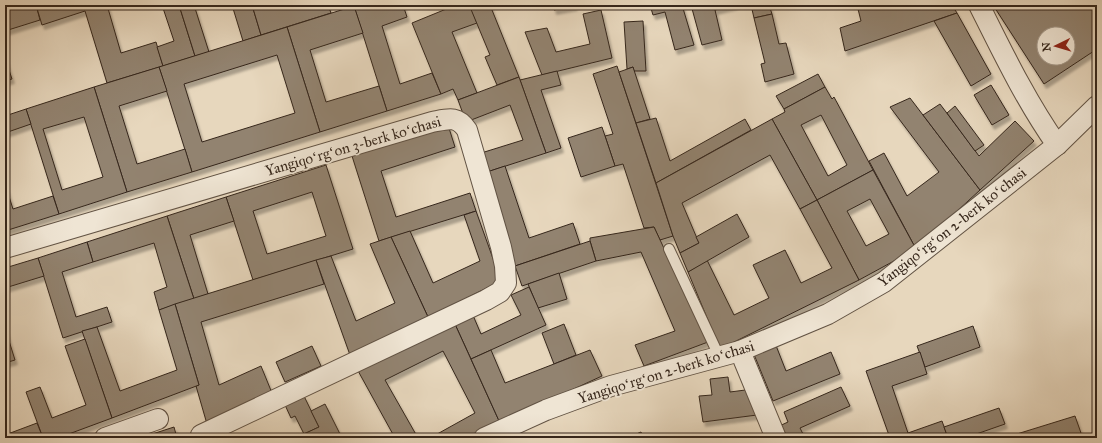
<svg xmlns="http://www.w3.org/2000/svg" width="1102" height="443" viewBox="0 0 1102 443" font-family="'IM FELL Great Primer',serif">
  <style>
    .building { fill: #928370; stroke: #36271c; fill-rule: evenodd; filter: url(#shadow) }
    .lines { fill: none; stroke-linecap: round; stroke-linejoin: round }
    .service-casing { stroke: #625344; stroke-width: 12 }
    .minor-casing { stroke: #625344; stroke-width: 22 }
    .service { stroke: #efe5d4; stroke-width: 10 }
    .minor { stroke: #efe5d4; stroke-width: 20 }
    .labels { text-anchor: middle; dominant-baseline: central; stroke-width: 3.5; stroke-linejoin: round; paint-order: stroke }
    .street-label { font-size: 15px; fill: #36271c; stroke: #efe5d4 }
  </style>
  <defs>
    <filter id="shadow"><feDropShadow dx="2.5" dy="4.5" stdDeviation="1" flood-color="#0004"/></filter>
  </defs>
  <rect width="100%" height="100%" fill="#e7d7bd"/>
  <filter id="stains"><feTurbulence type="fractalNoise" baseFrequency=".005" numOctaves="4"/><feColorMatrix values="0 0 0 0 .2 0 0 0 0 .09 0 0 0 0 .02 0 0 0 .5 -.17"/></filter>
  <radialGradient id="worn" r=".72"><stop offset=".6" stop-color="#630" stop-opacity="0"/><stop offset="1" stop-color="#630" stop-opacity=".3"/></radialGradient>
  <!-- building -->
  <g class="building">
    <path d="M10 5H36L40 20 5 31V7Z"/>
    <path d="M36 5H107L121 53 156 42 163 66 107 83 85 11 42 25Z"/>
    <path d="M162 5H179L195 56 163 66 157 47 174 41Z"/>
    <path d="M179 5H194L209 52 195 56Z"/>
    <path d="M232 5H252L261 35 243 41Z"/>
    <path d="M252 5H274L275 8 283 5H328L331 13 261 35Z"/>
    <path d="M356 5H403L407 17 382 26 400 84 432 73 441 94 387 111 354 6Z"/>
    <path d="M456 5H470L477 23 452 32 477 93 458 100 453 89 441 94 412 23Z"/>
    <path d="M474 5H490L519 77 497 85 485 57 490 55 470 7Z"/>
    <path d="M553 5H575V6L554 10Z"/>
    <path d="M650 5H682L694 45 675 50 665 12 653 15Z"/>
    <path d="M691 5H735L715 10 722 40 702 45Z"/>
    <path d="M751 5H769L772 14 754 18Z"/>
    <path d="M857 5H952L957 13 845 51 840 28 861 21Z"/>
    <path d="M993 5H1090L1097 15V49L1044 84ZM1044 34H1068V58H1044Z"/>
    <path d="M354 6 363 33 310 50 326 102 379 86 387 111 320 132 287 27Z"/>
    <path d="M601 10 612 58 542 75 525 32 547 28 556 52 590 44 583 14Z"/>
    <path d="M957 13 991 74 971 86 934 21Z"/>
    <path d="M772 14 779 44 786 43 794 74 765 82 761 64 765 63 754 18Z"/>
    <path d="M643 21 646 71H634L633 67 627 69 624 22Z"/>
    <path d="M287 27 320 132 192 172 159 67ZM277 55 295 113 202 142 184 84Z"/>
    <path d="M5 58 12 79 5 81Z"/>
    <path d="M617 66 673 236 660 240 654 227 644 228 623 164 615 166 605 136 613 134 593 74Z"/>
    <path d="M159 67 167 91 119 106 137 164 185 149 192 172 127 192 94 87Z"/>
    <path d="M633 67 650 119 636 123 619 72Z"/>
    <path d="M557 71 561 85 541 90 561 148 546 153 520 80Z"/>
    <path d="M818 74 825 87 784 109 776 96Z"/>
    <path d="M519 77 546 153 484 173 478 154 523 140 510 105 466 122 458 100Z"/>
    <path d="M991 85 1009 115 992 125 974 95Z"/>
    <path d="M94 87 127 192 59 214 26 109ZM84 117 103 177 62 190 43 129Z"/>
    <path d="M825 87 832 99 834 97 873 170 817 200 772 119 785 112 784 109ZM821 115 847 165 828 176 801 125Z"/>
    <path d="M910 98 980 190 916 249 869 161 884 153 907 196 939 172 890 107Z"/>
    <path d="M940 104 979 156 1015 121 1034 141 980 190 923 115Z"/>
    <path d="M955 106 984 145 975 151 947 113Z"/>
    <path d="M26 109 31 124 5 133V116Z"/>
    <path d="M656 118 670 161 745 119 751 130 656 183 636 123Z"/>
    <path d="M772 119 817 200 800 209 770 155 682 203 699 243 680 253 673 236 656 183Z"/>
    <path d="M448 125 455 147 381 171 396 217 470 193 476 211 379 241 352 156Z"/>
    <path d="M602 127 615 166 581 177 568 138Z"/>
    <path d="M326 165 353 249 253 280 226 197ZM312 192 326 236 267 254 253 211Z"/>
    <path d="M505 166 529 238 573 223 580 244 515 266 484 173Z"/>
    <path d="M873 170 916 249 859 280 817 200ZM870 199 889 234 866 246 847 211Z"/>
    <path d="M5 184 13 209 53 196 59 214 5 231Z"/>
    <path d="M226 197 234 221 190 235 208 294 194 299 167 216Z"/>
    <path d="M817 200 859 280 720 349 688 272 707 260 734 315 769 298 753 265 785 250 801 283 832 268 800 209Z"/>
    <path d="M476 211 501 281 428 317 391 237 410 231 433 283 480 261 464 215Z"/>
    <path d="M737 214 749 237 688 272 680 253 699 243 696 237Z"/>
    <path d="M167 216 194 299 159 310 154 292 167 287 154 243 93 262 87 242Z"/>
    <path d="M654 227 708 342 644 366 635 345 675 331 641 252 596 261 590 241V238Z"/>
    <path d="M391 237 428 317 350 355 316 260 331 256 356 321 395 303 370 244Z"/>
    <path d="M590 241 596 261 522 286 515 266Z"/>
    <path d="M87 242 93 262 62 272 76 317 107 307 112 322 63 338 38 258Z"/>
    <path d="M38 258 44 276 5 288V268Z"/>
    <path d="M316 260 324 284 201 322 219 385 261 366 272 393 207 424 196 386 199 385 175 304Z"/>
    <path d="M559 273 567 299 538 308 528 284Z"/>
    <path d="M529 287 546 325 471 359 454 322 472 313 481 334 521 315 511 295Z"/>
    <path d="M175 304 199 385 112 418 82 331 97 327 120 391 177 370 159 310Z"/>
    <path d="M454 322 500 423 473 438H430L475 413 443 351 385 380 418 438H395L357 369Z"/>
    <path d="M564 324 576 355 554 364 542 333Z"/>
    <path d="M973 326 980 347 925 367 917 346Z"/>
    <path d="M5 328 15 360 5 363Z"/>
    <path d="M85 339 112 418 58 438H43L26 392 40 387 52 418 86 405 65 346Z"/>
    <path d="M775 343 786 371 831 352 840 374 773 401 753 352Z"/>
    <path d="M312 346 321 366 285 382 276 362Z"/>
    <path d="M491 350 505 383 590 350 602 376 500 423 471 359Z"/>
    <path d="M920 352 927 374 892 386 908 433 942 421 948 438H890L866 371Z"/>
    <path d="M728 377 730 392 753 389 757 415 703 422 699 396 712 395 710 379Z"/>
    <path d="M841 387 850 406 800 428 805 438H779L775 428 788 422 784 412Z"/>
    <path d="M304 396 319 427 304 434 295 416 291 418 285 405Z"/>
    <path d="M325 404 341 436 336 438H295L319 427 311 411Z"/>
    <path d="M999 408 1005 424 965 438H948L944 427Z"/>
    <path d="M1075 416 1081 433 1066 438H1004Z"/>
    <path d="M37 423 43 438H5V435Z"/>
    <path d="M174 427 177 438H140Z"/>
    <path d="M641 432 644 438H627Z"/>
  </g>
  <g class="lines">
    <!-- service casing -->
    <g class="service-casing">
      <path id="service" d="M669 249 719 356"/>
    </g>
    <!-- minor casing -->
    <g class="minor-casing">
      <g id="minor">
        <path d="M979 5C1003 53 1026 101 1057 145"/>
        <path d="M5 248 432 122C448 119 457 115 467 130L501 247 505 266 506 283 500 292 486 300 201 435 202 438"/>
        <path d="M740 351 776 438"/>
        <path d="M105 438 158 419"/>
        <path d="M484 438 546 410 611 386 740 351 828 314 884 282 1057 145 1097 106"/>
      </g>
    </g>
    <!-- service -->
    <use href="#service" class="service"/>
    <!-- minor -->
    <use href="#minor" class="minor"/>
  </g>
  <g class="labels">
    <!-- street labels -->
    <g class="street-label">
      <text transform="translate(353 146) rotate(-16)">Yangiqoʻrgʻon 3-berk koʻchasi</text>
      <text transform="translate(952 227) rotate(-38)">Yangiqoʻrgʻon 2-berk koʻchasi</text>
      <text transform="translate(666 372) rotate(-17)">Yangiqoʻrgʻon 2-berk koʻchasi</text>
    </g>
  </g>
  <!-- margin -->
  <rect width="1102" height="443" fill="none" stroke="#e7d7bd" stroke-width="20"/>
  <rect x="6" y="6" width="1090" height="431" fill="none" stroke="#36271c" stroke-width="2"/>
  <rect x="10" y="10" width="1082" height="423" fill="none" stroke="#36271c"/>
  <!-- north arrow -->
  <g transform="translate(1056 46) rotate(265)"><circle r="19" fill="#efe5d4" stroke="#a5998a"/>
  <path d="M0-3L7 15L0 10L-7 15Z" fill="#8f2418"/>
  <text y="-6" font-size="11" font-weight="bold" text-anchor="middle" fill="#36271c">N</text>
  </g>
  <rect width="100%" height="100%" filter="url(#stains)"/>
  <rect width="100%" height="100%" fill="url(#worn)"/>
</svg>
